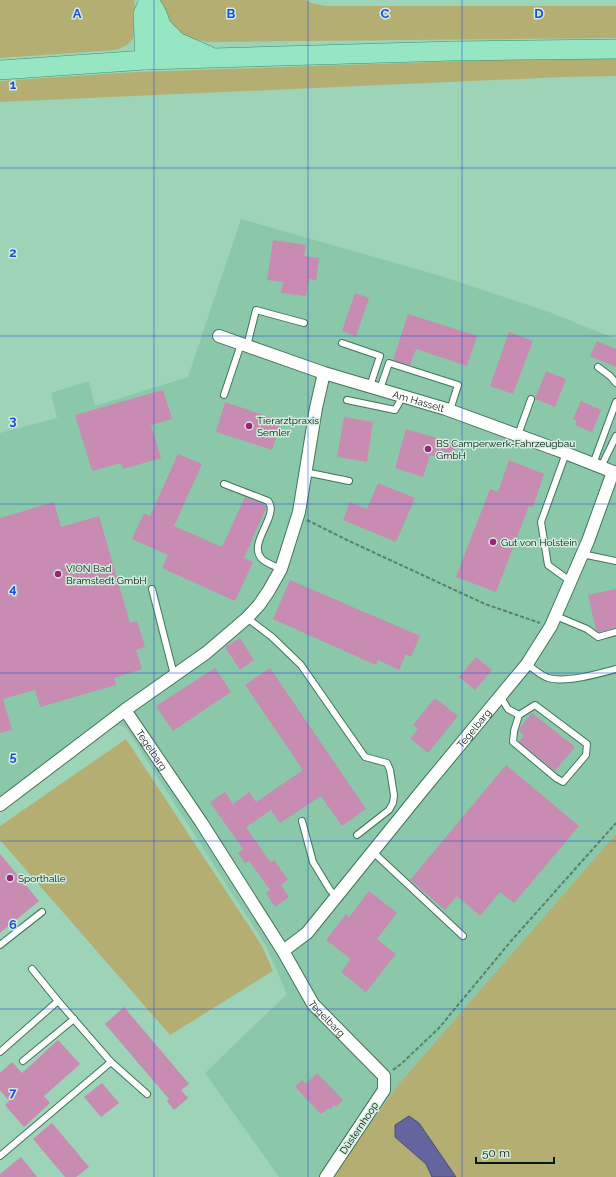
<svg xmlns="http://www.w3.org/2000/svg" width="616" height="1177" viewBox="0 0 616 1177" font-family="Raleway,sans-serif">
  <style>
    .built { fill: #8bc8a9 }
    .green { fill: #b5ae72 }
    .water { fill: #64659e; stroke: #484e73 }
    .building { fill: #c88bb1 }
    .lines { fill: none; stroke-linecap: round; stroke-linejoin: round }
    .service-casing { stroke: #41745c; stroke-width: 8 }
    .minor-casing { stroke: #41745c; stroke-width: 14 }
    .primary-casing { stroke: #36946c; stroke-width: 20 }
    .path { stroke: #59806c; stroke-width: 2; stroke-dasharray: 4 2; stroke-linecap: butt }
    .service { stroke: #fff; stroke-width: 6 }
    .minor { stroke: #fff; stroke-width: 12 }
    .primary { stroke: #96e6c4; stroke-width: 19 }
    .grid { fill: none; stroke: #1d4ed8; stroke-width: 1; stroke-opacity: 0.55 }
    .poi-dot { fill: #9d237a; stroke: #d2edde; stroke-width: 1.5 }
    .labels { text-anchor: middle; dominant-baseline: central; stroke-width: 3; stroke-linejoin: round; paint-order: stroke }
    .street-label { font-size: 10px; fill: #051a10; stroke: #d2edde }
    .poi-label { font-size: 10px; fill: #051a10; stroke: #d2edde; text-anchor: start }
    .grid-label { font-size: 13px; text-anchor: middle; font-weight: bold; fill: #1d4ed8; stroke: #d2edde; stroke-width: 3; stroke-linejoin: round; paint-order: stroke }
  </style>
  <rect width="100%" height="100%" fill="#9dd3b7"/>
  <!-- built -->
  <path class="built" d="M241 219 441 276 549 312 616 339V834L332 1177H279L205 1073 287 994 266 946 126 728 118 725 109 726 0 812V433L57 418 51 393 89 381 95 406 188 377Z"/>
  <!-- green -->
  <g class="green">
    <path d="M0 0H134C138 22 142 43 115 50L0 58Z"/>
    <path d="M160 0H305L311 3 325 6H616V38L207 42 185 37 168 19Z"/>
    <path d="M584 57H616V76L562 77 0 102V81L136 72Z"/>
    <path d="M126 739 262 946 273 971 170 1035 0 840V826Z"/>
    <path d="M616 834V1177H456L419 1123 395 1137 426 1164 432 1177H332L399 1084Z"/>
  </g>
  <!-- water -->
  <path class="water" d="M409 1116 419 1123 456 1177H432L426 1164 395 1137V1125Z"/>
  <!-- building -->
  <g class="building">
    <path d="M273 240 306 245 304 256 319 258 316 280 309 279 306 296 281 293 283 282 267 280Z"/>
    <path d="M355 293 369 298 356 336 342 331Z"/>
    <path d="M408 314 477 336 467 366 416 349 410 365 393 360Z"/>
    <path d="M509 332 533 341 513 394 490 386Z"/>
    <path d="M597 341 616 349V367L590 356Z"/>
    <path d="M546 371 566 379 555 407 535 399Z"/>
    <path d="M163 390 172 419 151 425 161 458 123 469 121 463 92 471 75 415Z"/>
    <path d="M581 401 601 410 592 432 575 425 577 421 573 419Z"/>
    <path d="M225 402 281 421 272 450 216 432Z"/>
    <path d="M344 417 373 422 367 462 337 457Z"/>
    <path d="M406 429 457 444 451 461 430 455 423 477 395 468Z"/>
    <path d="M178 454 202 464 174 526 222 547 245 497 265 505 266 508 244 558 253 562 235 601 162 568 168 555 132 539 144 513 150 516Z"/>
    <path d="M509 460 544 474 533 507 529 506 496 592 456 577 490 489 498 492Z"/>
    <path d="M378 483 415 498 396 542 343 520 350 502 367 509Z"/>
    <path d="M54 502 61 527 99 516 130 623 137 621 145 647 136 650 142 669 114 678 116 685 40 707 35 690 3 699 12 730 0 733V518Z"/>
    <path d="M290 580 420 636 411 657 406 654 399 670 378 660 376 665 273 619Z"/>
    <path d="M616 589V628L599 632 596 630 588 595Z"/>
    <path d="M240 638 254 660 240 670 225 647Z"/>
    <path d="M476 657 492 670 475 690 459 677Z"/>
    <path d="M215 668 231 692 173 731 156 706Z"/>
    <path d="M270 668 366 809 342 826 321 796 280 823 271 810 246 827 270 862 274 860 288 880 281 885 289 897 275 907 266 893 270 890 249 861 245 863 238 853 243 849 210 802 225 792 233 804 249 792 256 802 303 770 245 685Z"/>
    <path d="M435 698 458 716 428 753 410 738 418 729 413 725Z"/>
    <path d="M532 713 575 747 555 771 519 742 524 735 519 731V729Z"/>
    <path d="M506 765 579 826 514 903 500 892 480 916 457 896 445 910 410 880Z"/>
    <path d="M0 854 39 901 0 933Z"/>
    <path d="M369 891 397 913 377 939 396 954 366 992 341 972 351 959 326 940 346 914 349 917Z"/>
    <path d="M124 1007 189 1084 181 1090 188 1098 174 1110 167 1101 169 1099 105 1024Z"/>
    <path d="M58 1040 80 1064 44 1096 50 1103 24 1127 5 1105 9 1101 0 1090V1073L12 1062 22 1073Z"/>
    <path d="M317 1073 343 1100 336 1107 334 1105 330 1110 328 1108 321 1114 295 1087 302 1080 306 1084Z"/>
    <path d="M102 1083 119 1103 101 1117 84 1097Z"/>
    <path d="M52 1123 89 1167 76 1177H65L33 1139Z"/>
    <path d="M21 1157 37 1177H0V1174Z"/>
  </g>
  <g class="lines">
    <!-- service casing -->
    <g class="service-casing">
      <g id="service">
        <path d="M342 343 380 356 370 386"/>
        <path d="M247 346 256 310 304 323"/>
        <path d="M598 367 610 376 616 383"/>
        <path d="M380 389 389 363 458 385 450 410"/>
        <path d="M224 395 241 344"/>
        <path d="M347 400 395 410 403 396"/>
        <path d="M518 435 531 399"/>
        <path d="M566 453 541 522 548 565 570 581"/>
        <path d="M593 464 616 402"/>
        <path d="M601 467 616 436"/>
        <path d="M305 472 349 481"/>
        <path d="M224 484 268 501C280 515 248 542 261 558 265 563 275 566 281 569"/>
        <path d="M582 554 616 561"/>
        <path d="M152 589 174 675"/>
        <path d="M556 616 587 629 598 637 616 632"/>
        <path d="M247 618 272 637 301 665 365 757 387 763 390 770 394 795 393 803 389 810 357 835"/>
        <path d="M527 664C534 669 540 675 548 678 566 683 598 674 616 669"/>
        <path d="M500 696 508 709 519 715 535 705 587 744 586 755 563 782 556 778 513 742 514 731 519 715"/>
        <path d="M302 821 313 862 330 890 337 897"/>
        <path d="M373 852 463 936"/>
        <path d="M0 945 42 912"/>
        <path d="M58 1001 111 1062 147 1094"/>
        <path d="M0 1052 58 1001 32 969"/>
        <path d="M23 1061 74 1019"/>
        <path d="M0 1156 111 1062"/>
      </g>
    </g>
    <!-- minor casing -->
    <g class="minor-casing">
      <g id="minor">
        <path id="s1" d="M219 336 324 373 446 409 555 449 616 473"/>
        <path id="s2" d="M125 710 201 822 283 951 313 1004 384 1076V1090L326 1177"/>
        <path d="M0 805 125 710 206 653 247 618 259 605 268 592 281 569 299 512 316 408 324 373"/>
        <path id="s3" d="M283 951 307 933 425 787 527 664 551 626 588 541 613 472"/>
      </g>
    </g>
    <!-- primary casing -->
    <g class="primary-casing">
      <g id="primary">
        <path d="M148 0C151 5 155 9 157 14 164 29 163 43 160 59"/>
        <path d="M161 26 177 42 209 56"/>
        <path d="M145 60 143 14 149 1"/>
        <path d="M0 70 145 60 453 51 616 49"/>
      </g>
    </g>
    <!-- path -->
    <g class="path">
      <path d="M307 520 349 541 485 604 540 623"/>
      <path d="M393 1070 401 1064 439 1028 511 941 616 823"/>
    </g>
    <!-- service -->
    <use href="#service" class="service"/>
    <!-- minor -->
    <use href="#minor" class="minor"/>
    <!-- primary -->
    <use href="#primary" class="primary"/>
  </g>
  <!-- grid -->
  <path class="grid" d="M154 0V1177M308 0V1177M462 0V1177M0 168H616M0 336H616M0 504H616M0 673H616M0 841H616M0 1009H616"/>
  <!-- markers -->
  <g class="poi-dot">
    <circle cx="249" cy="426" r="4"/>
    <circle cx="428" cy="449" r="4"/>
    <circle cx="493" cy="542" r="4"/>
    <circle cx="58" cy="574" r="4"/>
    <circle cx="10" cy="878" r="4"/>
  </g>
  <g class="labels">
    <!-- street labels -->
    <g class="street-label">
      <text stroke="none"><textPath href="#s1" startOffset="210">Am Hasselt</textPath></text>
      <text stroke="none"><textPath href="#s3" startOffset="294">Tegelbarg</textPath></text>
      <text stroke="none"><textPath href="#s2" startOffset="48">Tegelbarg</textPath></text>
      <text stroke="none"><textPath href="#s2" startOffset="369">Tegelbarg</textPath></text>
      <text transform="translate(359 1128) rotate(-56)">Düsternhoop</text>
    </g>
    <!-- poi labels -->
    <g class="poi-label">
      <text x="257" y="420">Tierarztpraxis<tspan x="257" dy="12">Semler</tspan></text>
      <text x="436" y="443">BS Camperwerk-Fahrzeugbau<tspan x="436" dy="12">GmbH</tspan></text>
      <text x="501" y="542">Gut von Holstein</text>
      <text x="66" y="568">VION Bad<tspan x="66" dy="12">Bramstedt GmbH</tspan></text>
      <text x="18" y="878">Sporthalle</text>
    </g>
  </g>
  <g class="grid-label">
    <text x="77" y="18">A</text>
    <text x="231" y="18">B</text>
    <text x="385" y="18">C</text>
    <text x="539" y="18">D</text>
    <text x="13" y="89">1</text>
    <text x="13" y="257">2</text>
    <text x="13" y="425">3</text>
    <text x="13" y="593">4</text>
    <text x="13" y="761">5</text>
    <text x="13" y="929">6</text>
    <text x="13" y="1097">7</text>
  </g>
  <!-- scale -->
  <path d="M476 1157v6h78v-6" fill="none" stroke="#051a10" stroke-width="2"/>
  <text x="482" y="1157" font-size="12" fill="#051a10" stroke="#d2edde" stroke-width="3" paint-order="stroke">50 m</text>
</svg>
